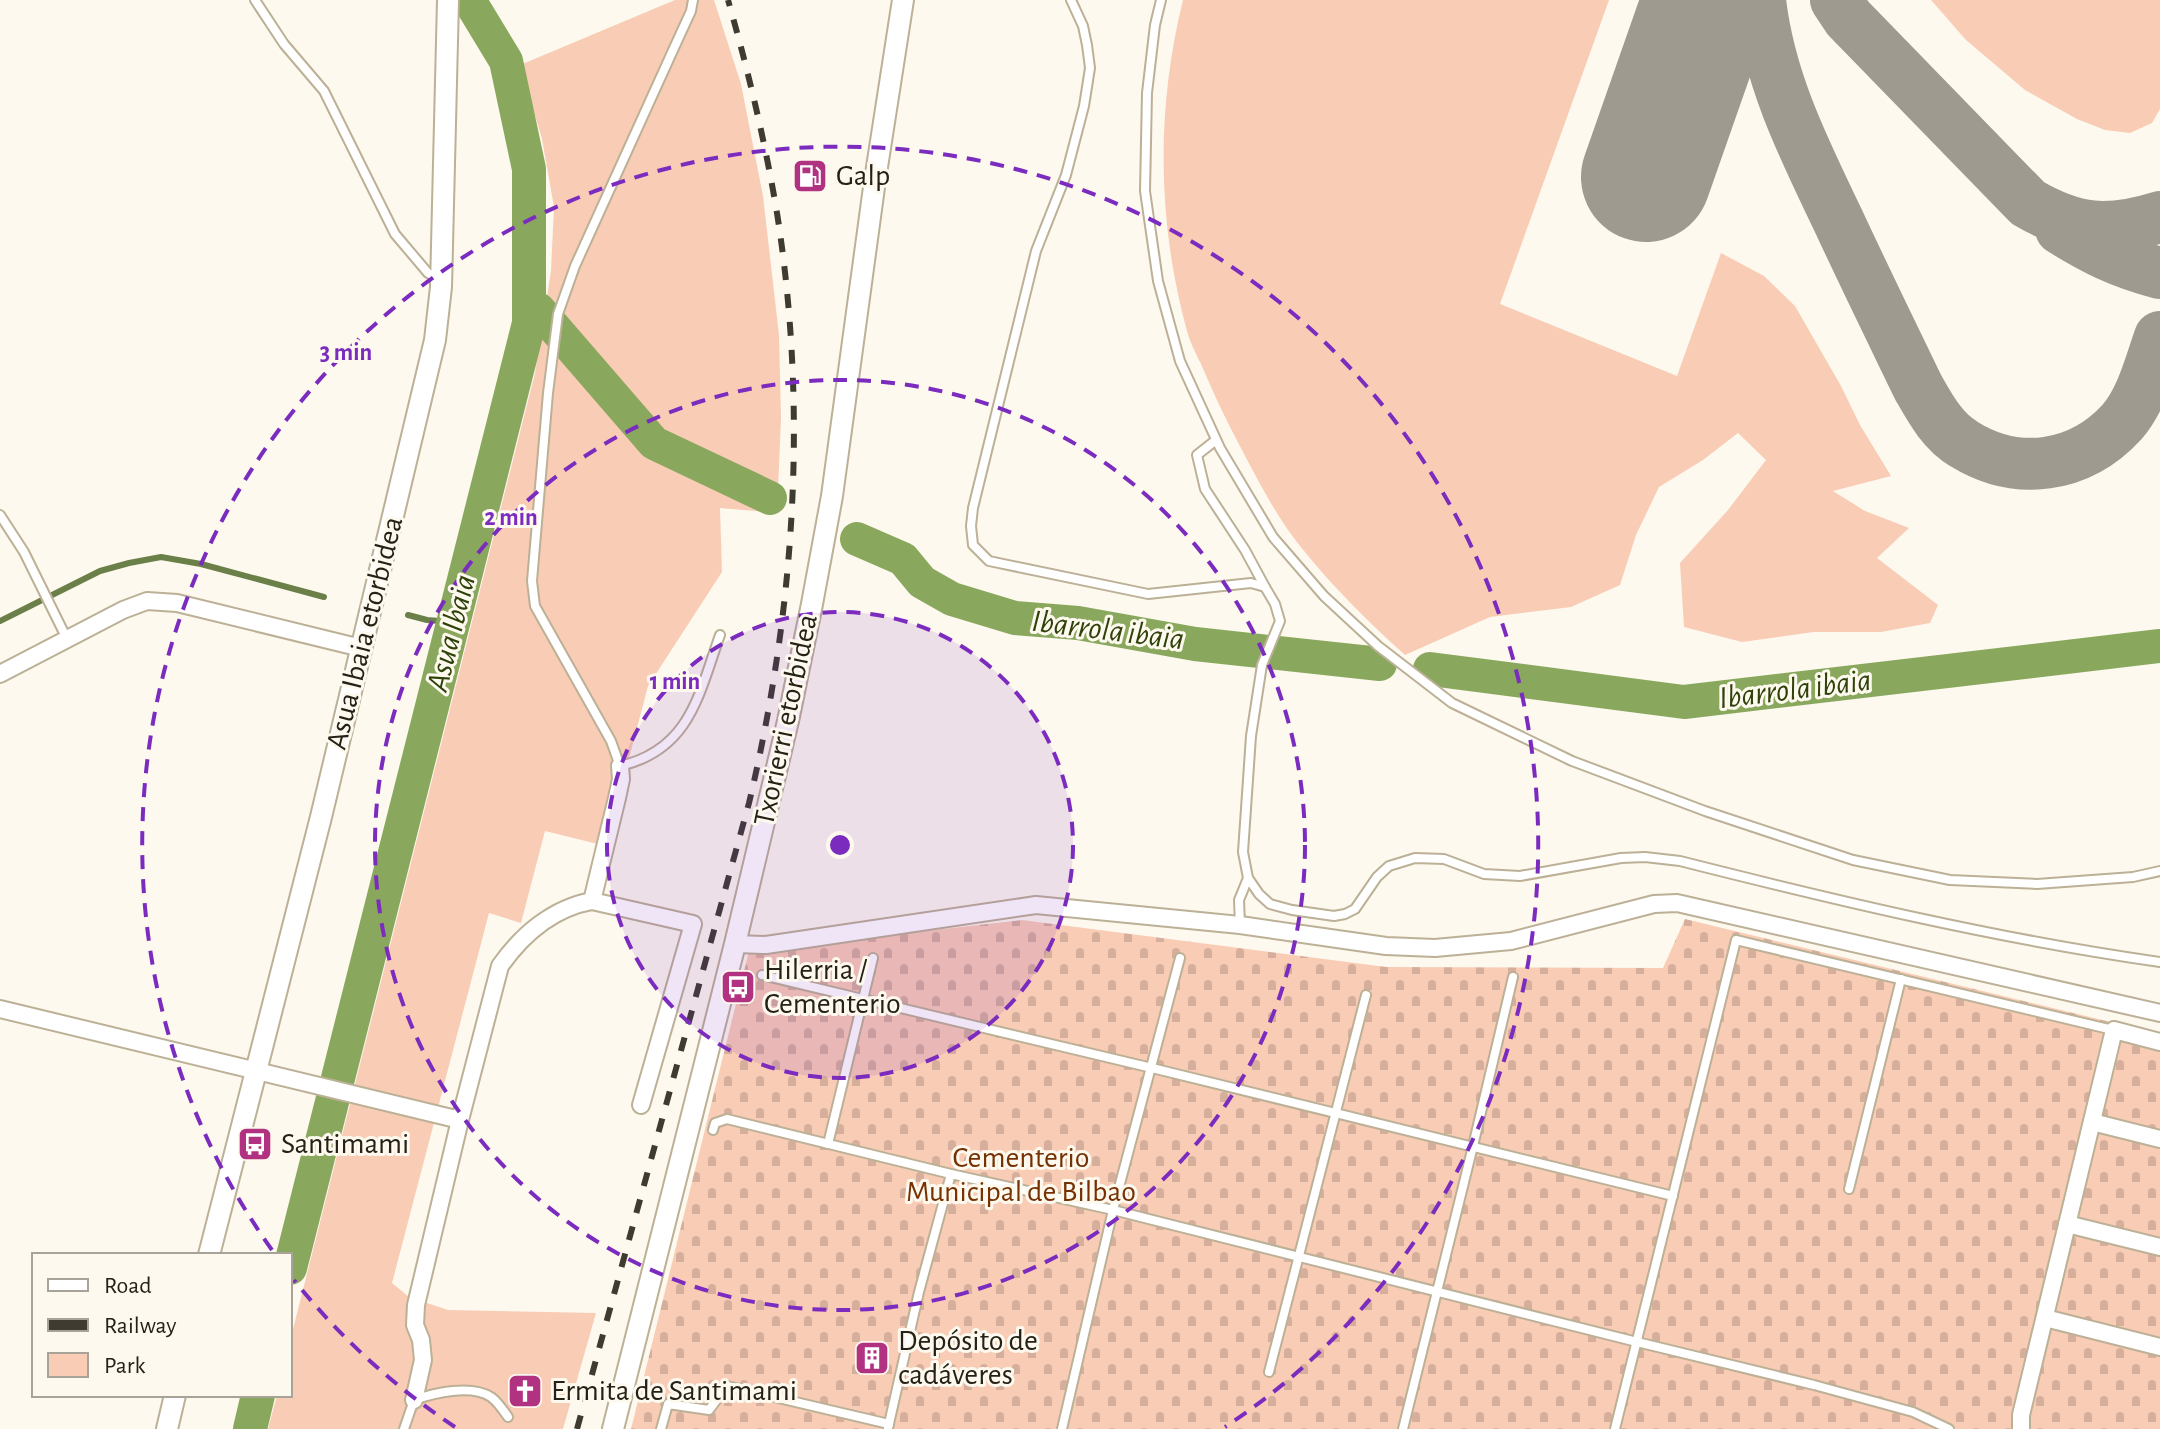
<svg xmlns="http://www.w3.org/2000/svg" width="2160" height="1429" viewBox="0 0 2160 1429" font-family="'Alegreya Sans',sans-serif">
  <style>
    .green { fill: #f9ccb6 }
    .cemetery { fill: url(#cemetery-stones) }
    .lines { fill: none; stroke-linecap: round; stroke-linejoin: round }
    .stream { stroke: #6b8048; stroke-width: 6 }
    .river { stroke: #89a85d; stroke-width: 34 }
    .taxiway { stroke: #9e9a90; stroke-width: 52 }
    .runway { stroke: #9e9a90; stroke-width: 130 }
    .service-casing { stroke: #bcb096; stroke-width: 12 }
    .minor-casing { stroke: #bcb096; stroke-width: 20 }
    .tertiary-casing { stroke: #bcb096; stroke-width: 24 }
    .service { stroke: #fff; stroke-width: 8 }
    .minor { stroke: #fff; stroke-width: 16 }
    .tertiary { stroke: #fff; stroke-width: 20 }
    .rail { stroke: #3f3b31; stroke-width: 6; stroke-dasharray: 14 14; stroke-linecap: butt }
    .ring { fill: none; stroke: #7b2cbf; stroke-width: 4; stroke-dasharray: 14 10 }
    .labels { text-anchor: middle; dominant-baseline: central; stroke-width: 6; stroke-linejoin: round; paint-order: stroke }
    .poi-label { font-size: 30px; fill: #252117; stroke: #fdf9ee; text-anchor: start }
    .street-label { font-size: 30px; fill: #252117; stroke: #fdf9ee }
    .park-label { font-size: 30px; fill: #763103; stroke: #fdf9ee }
    .water-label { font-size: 32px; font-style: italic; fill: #2f420a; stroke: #fdf9ee }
    .centre { fill: #7b2cbf; stroke: #fdf9ee; stroke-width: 4 }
    .ring-label { font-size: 24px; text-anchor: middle; font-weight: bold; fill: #7b2cbf; stroke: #fdf9ee; stroke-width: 6; stroke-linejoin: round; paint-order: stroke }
  </style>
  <defs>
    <pattern id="cemetery-stones" width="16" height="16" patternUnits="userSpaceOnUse" patternTransform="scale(2)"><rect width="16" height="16" fill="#f9ccb6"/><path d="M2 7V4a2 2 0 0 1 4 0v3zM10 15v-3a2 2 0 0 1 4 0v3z" fill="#d5af9c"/></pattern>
  </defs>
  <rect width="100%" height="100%" fill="#fdf9ee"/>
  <!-- green -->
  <g class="green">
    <path d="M675 0H714L741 84 763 196 779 335 781 418 777 513 720 508 722 572 648 686 606 846 545 831 521 923 489 913 392 1283 409 1297 448 1310 596 1313 563 1429H268L277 1395H290V1341L535 373 551 271 554 207 542 139 520 65Z"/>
    <path d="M1183 0H1609L1500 304 1677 376 1721 253 1764 276 1795 306 1841 386 1860 425 1891 476 1833 491 1865 511 1909 528 1877 558 1938 605 1930 623 1881 632H1814L1742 642 1684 627 1680 563 1728 510 1766 460 1738 433 1703 460 1659 487 1636 535 1620 585 1571 607 1490 617 1405 655C1367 621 1332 586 1300 546 1272 511 1250 465 1229 425 1219 405 1210 385 1201 364 1196 354 1190 342 1187 331 1157 222 1156 109 1183 0Z"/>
    <path d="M1931 0H2160V109L2152 123 2130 133 2105 130 2077 119 2025 90 1966 40Z"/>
  </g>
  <!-- cemetery -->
  <path class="cemetery" d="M1685 919 2160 1034V1429H631L749 951 1022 920 1386 967 1663 968Z"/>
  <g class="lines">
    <!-- stream -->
    <g class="stream">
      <path d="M408 615 427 620 452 622"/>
      <path d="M0 621 100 571 129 563 161 557 201 564 324 597"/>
    </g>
    <!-- river -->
    <g class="river">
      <path d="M530 304 539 310 654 443 770 498"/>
      <path d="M857 539 903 559 922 582 952 599 1015 618 1078 623 1195 644 1380 664"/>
      <path d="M1430 669 1684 702 2160 646"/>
      <path d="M290 1268 529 323V169L506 61 469 0"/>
      <path d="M250 1429 258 1395"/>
    </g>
    <!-- taxiway -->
    <g class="taxiway">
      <path d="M1760 0C1769 80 1804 149 1838 220 1864 276 1891 331 1918 387 1930 408 1942 431 1964 444 2017 477 2080 468 2122 422 2142 399 2150 365 2160 337"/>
      <path d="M1836 0 1848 18 2028 203C2076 231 2108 233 2160 217"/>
      <path d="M2061 229C2095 250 2121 263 2160 273"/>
    </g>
    <!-- runway -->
    <path class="runway" d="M1646 177 1708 0"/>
    <!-- service casing -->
    <g class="service-casing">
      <g id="service">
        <path d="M255 0 284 44 324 91 395 234 428 273 441 280"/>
        <path d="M693 0 691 11 674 48 575 266 558 314 548 393 532 581 535 606 611 741 620 766C690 750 699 694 720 635"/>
        <path d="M1071 0 1083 26 1087 45 1090 68 1084 106 1066 175 1036 251 973 508 971 526 973 545 989 561 1148 594 1251 583 1265 587 1275 604 1280 621 1262 665 1251 736 1243 852 1248 878 1259 894 1270 904 1292 910 1334 916 1345 914 1355 909 1377 877 1389 866 1415 858 1444 859 1484 874 1520 876 1621 858 1645 857 1680 861C1838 901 1998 939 2160 962"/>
        <path d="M1161 0 1155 25 1147 93 1145 191 1158 281 1180 361 1220 448 1273 537 1324 596 1378 646 1452 703 1572 761 1705 811 1853 860 1950 880 2037 884 2133 877 2160 871"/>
        <path d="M1216 440 1197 455 1205 489 1245 550 1265 587"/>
        <path d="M0 515 24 552 67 639"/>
        <path d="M1240 925 1239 900 1248 878"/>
        <path d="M762 975 1152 1068 1673 1196"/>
        <path d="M713 1130 715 1123 727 1119 951 1174 1113 1210 1637 1342 1814 1385 1913 1412 1949 1429"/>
        <path d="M828 1144 873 958"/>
        <path d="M1849 1189 1901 979"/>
        <path d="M1269 1372 1366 995"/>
        <path d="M888 1428 919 1292 951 1174"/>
        <path d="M404 1429 414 1400C434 1393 471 1384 491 1397 498 1402 503 1410 508 1417"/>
        <path d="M661 1429 668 1404 709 1410 727 1386 889 1424"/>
        <path d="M1062 1429 1113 1210 1180 958"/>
        <path d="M1403 1429 1473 1146 1513 977"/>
        <path d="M1615 1429 1736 940 2113 1030"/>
      </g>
    </g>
    <!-- minor casing -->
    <g class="minor-casing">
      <g id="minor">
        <path d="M0 674 123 610 147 601 177 603 361 648"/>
        <path d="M592 901 693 924 641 1105"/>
        <path d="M735 944 766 945 1036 905 1240 925 1386 946 1435 948 1511 941 1654 904 1677 903 2160 1013"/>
        <path d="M0 1009 460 1120"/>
        <path d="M2092 1122 2160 1139"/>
        <path d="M2067 1224 2160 1247"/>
        <path d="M2045 1318 2160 1347"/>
        <path d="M414 1400 423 1360 421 1340 415 1325 416 1305 460 1120 500 966C522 935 553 908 592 901L617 798 621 779 620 766"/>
        <path d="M2021 1429V1415L2114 1030 2160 1042"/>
      </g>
    </g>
    <!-- tertiary casing -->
    <g class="tertiary-casing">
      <g id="tertiary">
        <path d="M209 1255 321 817 435 340 441 287 448 0"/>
        <path d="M167 1429 175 1395"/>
        <path d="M613 1429 735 944 788 721 812 604 832 496 875 180 903 0"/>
      </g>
    </g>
    <!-- service -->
    <use href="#service" class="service"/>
    <!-- minor -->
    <use href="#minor" class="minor"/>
    <!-- tertiary -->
    <use href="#tertiary" class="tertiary"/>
    <!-- rail -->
    <path class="rail" d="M577 1429 749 803C795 609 808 410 777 213 765 141 748 70 728 0"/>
  </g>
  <!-- distance rings -->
  <circle cx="840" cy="845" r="233" fill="#7b2cbf" fill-opacity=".12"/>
  <g class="ring">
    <circle cx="840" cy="845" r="233"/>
    <circle cx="840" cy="845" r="465"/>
    <path d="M455 1427A698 698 0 0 1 294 1280M272 1250A698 698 0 1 1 1225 1427"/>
  </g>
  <!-- icons -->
  <defs>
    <g id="fuel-square" transform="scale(1.8)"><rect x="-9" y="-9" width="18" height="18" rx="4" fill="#b03281" stroke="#fdf9ee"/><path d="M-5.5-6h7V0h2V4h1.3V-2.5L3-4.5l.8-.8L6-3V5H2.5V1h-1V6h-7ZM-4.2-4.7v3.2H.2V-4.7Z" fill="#fff"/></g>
    <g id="bus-square" transform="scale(1.8)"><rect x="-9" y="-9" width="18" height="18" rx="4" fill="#b03281" stroke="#fdf9ee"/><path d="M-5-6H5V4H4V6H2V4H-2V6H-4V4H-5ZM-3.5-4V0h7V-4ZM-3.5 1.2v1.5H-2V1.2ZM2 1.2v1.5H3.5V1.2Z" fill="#fff"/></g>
    <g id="building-square" transform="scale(1.8)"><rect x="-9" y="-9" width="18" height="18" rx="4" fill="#b03281" stroke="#fdf9ee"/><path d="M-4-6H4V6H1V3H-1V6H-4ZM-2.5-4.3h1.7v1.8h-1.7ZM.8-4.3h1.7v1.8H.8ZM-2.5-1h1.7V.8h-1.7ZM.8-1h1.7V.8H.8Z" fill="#fff"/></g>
    <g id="church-square" transform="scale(1.8)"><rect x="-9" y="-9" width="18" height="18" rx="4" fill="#b03281" stroke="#fdf9ee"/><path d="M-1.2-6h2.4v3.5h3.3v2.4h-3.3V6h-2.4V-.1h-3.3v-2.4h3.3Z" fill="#fff"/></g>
  </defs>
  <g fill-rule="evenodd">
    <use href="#fuel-square" x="810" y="176"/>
    <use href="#bus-square" x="738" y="987"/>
    <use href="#bus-square" x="255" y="1144"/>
    <use href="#building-square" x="872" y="1358"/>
    <use href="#church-square" x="525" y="1391"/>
  </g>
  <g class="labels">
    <!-- poi labels -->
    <g class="poi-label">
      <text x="836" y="176">Galp</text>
      <text x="764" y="970">Hilerria /<tspan x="764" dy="34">Cementerio</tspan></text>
      <text x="281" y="1144">Santimami</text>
      <text x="898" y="1341">Depósito de<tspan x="898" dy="34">cadáveres</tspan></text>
      <text x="551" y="1391">Ermita de Santimami</text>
    </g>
    <!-- street labels -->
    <g class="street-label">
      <text transform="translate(365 633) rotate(-76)">Asua Ibaia etorbidea</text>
      <text transform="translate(786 720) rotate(-78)">Txorierri etorbidea</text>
    </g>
    <!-- park labels -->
    <g class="park-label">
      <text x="1021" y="1158">Cementerio<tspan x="1021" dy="34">Municipal de Bilbao</tspan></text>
    </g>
    <!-- water labels -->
    <g class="water-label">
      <text transform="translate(1108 630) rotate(7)">Ibarrola ibaia</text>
      <text transform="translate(451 633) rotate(-76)">Asua Ibaia</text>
      <text transform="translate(1795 689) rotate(-7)">Ibarrola ibaia</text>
    </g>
  </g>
  <circle cx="840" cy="845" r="12" class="centre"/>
  <g class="ring-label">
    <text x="346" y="360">3 min</text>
    <text x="511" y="525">2 min</text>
    <text x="675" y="689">1 min</text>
  </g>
  <!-- legend -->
  <rect x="32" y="1253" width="260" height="144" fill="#fdf9ee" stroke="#a7a398" stroke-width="2"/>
  <rect x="48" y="1279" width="40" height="12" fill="#ffffff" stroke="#a7a398" stroke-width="2"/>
  <text x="104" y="1293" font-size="24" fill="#252117">Road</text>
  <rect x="48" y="1319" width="40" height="12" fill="#3f3b31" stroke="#a7a398" stroke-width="2"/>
  <text x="104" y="1333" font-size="24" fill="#252117">Railway</text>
  <rect x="48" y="1353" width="40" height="24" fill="#f9ccb6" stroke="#a7a398" stroke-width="2"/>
  <text x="104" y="1373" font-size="24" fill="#252117">Park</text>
</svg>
